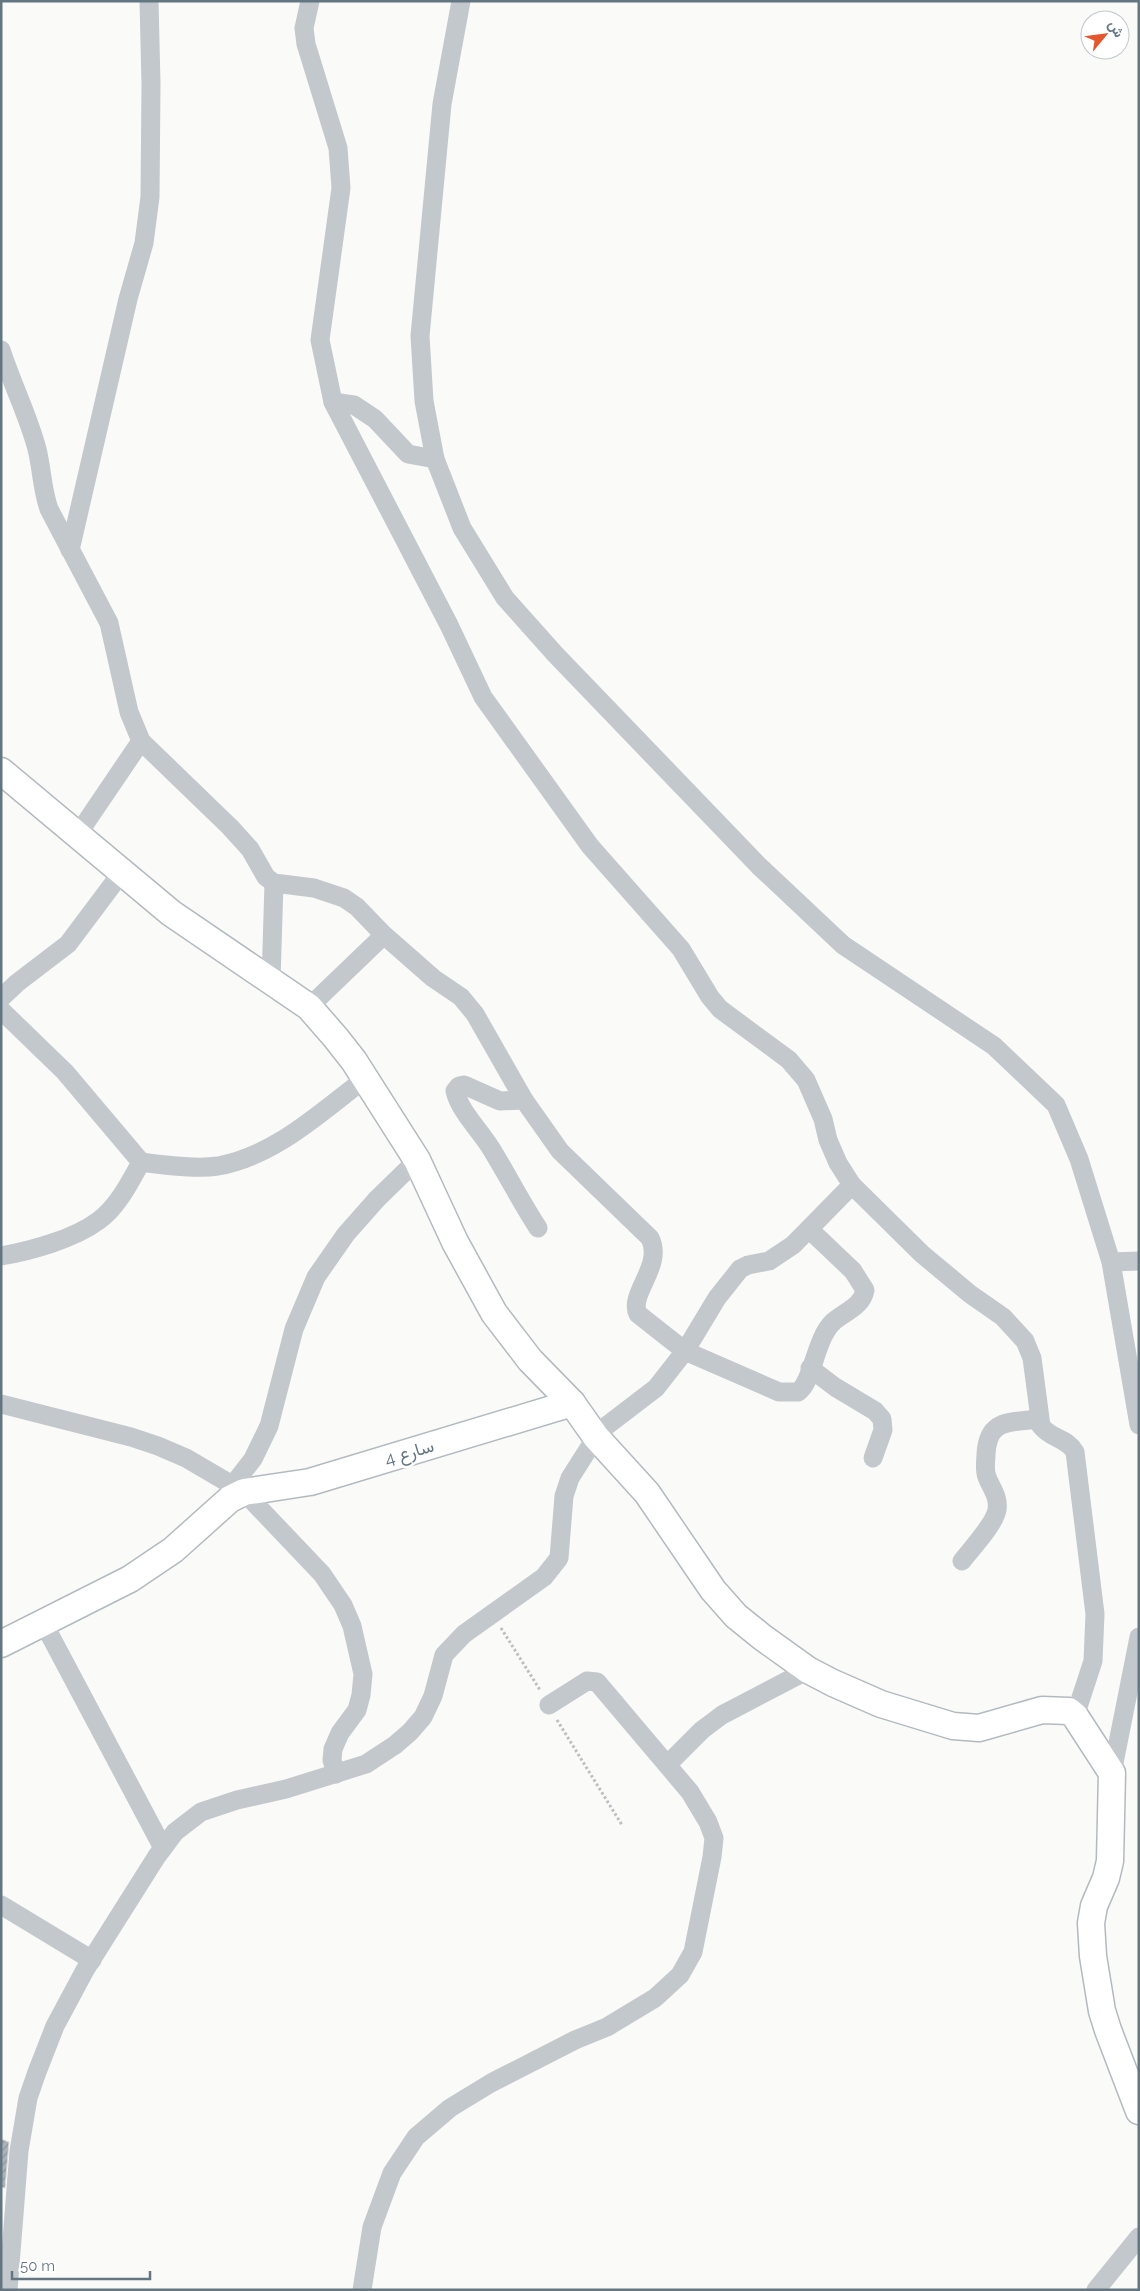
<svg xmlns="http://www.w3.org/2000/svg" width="1140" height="2291" viewBox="0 0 1140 2291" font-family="Raleway,Vazirmatn,sans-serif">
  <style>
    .building { fill: url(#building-hatch); stroke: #dcdcda }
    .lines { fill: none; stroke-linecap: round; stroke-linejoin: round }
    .secondary-casing { stroke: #b3babf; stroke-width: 29 }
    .path { stroke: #bbbfc2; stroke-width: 3; stroke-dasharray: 2.5 2.5; stroke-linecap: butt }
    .minor { stroke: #c3c8cc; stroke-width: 19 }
    .secondary { stroke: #fff; stroke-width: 26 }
    .labels { text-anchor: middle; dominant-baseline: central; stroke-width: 5; stroke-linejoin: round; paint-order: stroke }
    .street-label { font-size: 18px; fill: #657683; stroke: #fff }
  </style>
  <defs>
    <pattern id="building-hatch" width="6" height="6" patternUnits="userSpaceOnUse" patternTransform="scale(1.25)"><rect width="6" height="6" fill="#aab3b9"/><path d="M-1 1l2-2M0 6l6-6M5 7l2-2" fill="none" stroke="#8e969c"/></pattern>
  </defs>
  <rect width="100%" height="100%" fill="#fafaf8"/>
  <!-- building -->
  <path class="building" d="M1 2139 9 2142 5 2188 1 2187Z"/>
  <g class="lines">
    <!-- secondary casing -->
    <g class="secondary-casing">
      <g id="secondary">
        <path d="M1 771 171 913 309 1007 336 1038 354 1061 417 1160 455 1242 494 1313 530 1360 572 1403 596 1437 647 1493 713 1590 736 1616 762 1637 808 1670 833 1683 881 1704 953 1726 979 1728 1042 1710 1069 1711 1075 1716 1112 1773 1110 1861 1106 1878 1094 1906 1091 1923 1093 1956 1102 2011 1108 2030 1139 2111"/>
        <path d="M1 1644 130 1579 173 1550 230 1499 244 1492 310 1482 572 1403"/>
      </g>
    </g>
    <!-- path -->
    <g class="path">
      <path d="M501 1628 540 1690"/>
      <path d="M557 1720 622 1825"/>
    </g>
    <!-- minor -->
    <g class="minor">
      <path d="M310 1 304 28 306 44 338 148 341 188 320 340 333 402 449 625 483 697 590 846 681 949 710 997 720 1009 789 1060 806 1080 823 1119 828 1140 838 1163 852 1185 922 1254 970 1294 1003 1317 1025 1341 1032 1358 1041 1426C1051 1439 1067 1438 1075 1452L1095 1614 1093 1661 1075 1716"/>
      <path d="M461 1 442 104 420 336 424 401 435 459 462 528 505 598 555 654 759 866 843 945 994 1046 1056 1105 1079 1159 1111 1262 1139 1425"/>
      <path d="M1 350C12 384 28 415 37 449 42 469 42 490 49 509L109 623 129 712 141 741 230 827 250 849 266 877 274 883 314 888 344 898 357 907 384 935 433 978 461 997 475 1014 524 1100 560 1151 650 1238C664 1266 628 1294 638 1314L685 1351 779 1392H798C813 1382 815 1339 833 1322 844 1312 862 1307 865 1290L853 1271 810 1230"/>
      <path d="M333 402 354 405 375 419 408 454 435 459"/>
      <path d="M70 550 128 299 144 243 150 197 151 84 149 1"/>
      <path d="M78 834 141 741"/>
      <path d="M271 981 274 883"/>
      <path d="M1 998 17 983 68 944 122 872"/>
      <path d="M309 1007 384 935"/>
      <path d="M1 1010 65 1072 141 1162C130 1182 117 1208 98 1221 74 1239 30 1251 1 1256"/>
      <path d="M524 1100 500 1101 464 1085 459 1086 455 1091C460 1112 481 1131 492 1150 508 1176 521 1202 538 1228"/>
      <path d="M141 1162C162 1165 198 1169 218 1166 275 1156 321 1112 366 1078"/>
      <path d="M1111 1262 1139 1261"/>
      <path d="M810 1368 835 1387 875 1411 882 1419 883 1430 873 1458"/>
      <path d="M1 1404 131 1437 158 1446 186 1458 244 1492 322 1574 343 1605 352 1626 363 1674 361 1695 357 1710 340 1733 333 1749 332 1760 336 1774"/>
      <path d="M232 1486 253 1459 269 1426 294 1329 316 1277 346 1234 377 1199 417 1160"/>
      <path d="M962 1561C972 1548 994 1525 997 1510 999 1496 991 1488 987 1477 984 1470 986 1461 986 1454 988 1418 1010 1423 1038 1419"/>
      <path d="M44 1624 163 1848"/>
      <path d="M668 1764 702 1730 722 1715 808 1670"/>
      <path d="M1112 1773 1139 1637"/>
      <path d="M1 1905 92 1960"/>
      <path d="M8 2290 19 2151 28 2098 37 2072 55 2026 85 1970 157 1856 175 1832 201 1812 237 1800 286 1789 366 1764 395 1745 410 1732 423 1717 433 1696 444 1655 464 1634 544 1577 559 1558 564 1496 570 1478 596 1437 605 1427 656 1388 685 1351 717 1298 740 1269 748 1265 769 1261 793 1245 852 1185"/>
      <path d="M362 2290 372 2227 392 2173 416 2137 450 2108 491 2083 575 2040 607 2027 655 1998 680 1975 693 1952 712 1857 714 1838 708 1822 690 1792 597 1682 587 1681 549 1705"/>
      <path d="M1096 2290 1139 2237"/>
    </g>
    <!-- secondary -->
    <use href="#secondary" class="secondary"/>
  </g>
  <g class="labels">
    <!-- street labels -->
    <g class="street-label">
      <text transform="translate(409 1452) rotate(-17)">سارع 4</text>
    </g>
  </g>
  <!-- border -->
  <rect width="1140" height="2291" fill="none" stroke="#657683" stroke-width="5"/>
  <!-- north arrow -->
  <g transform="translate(1105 35) rotate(61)"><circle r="24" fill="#ffffff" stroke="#c1c8cd"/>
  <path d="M0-4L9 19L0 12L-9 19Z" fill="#e4572e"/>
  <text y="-8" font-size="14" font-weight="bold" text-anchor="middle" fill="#657683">ش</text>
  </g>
  <!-- scale -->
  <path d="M12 2271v8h138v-8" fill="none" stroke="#657683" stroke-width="2.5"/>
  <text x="20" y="2271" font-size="15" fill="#657683" stroke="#ffffff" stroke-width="4" paint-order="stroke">50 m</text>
</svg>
